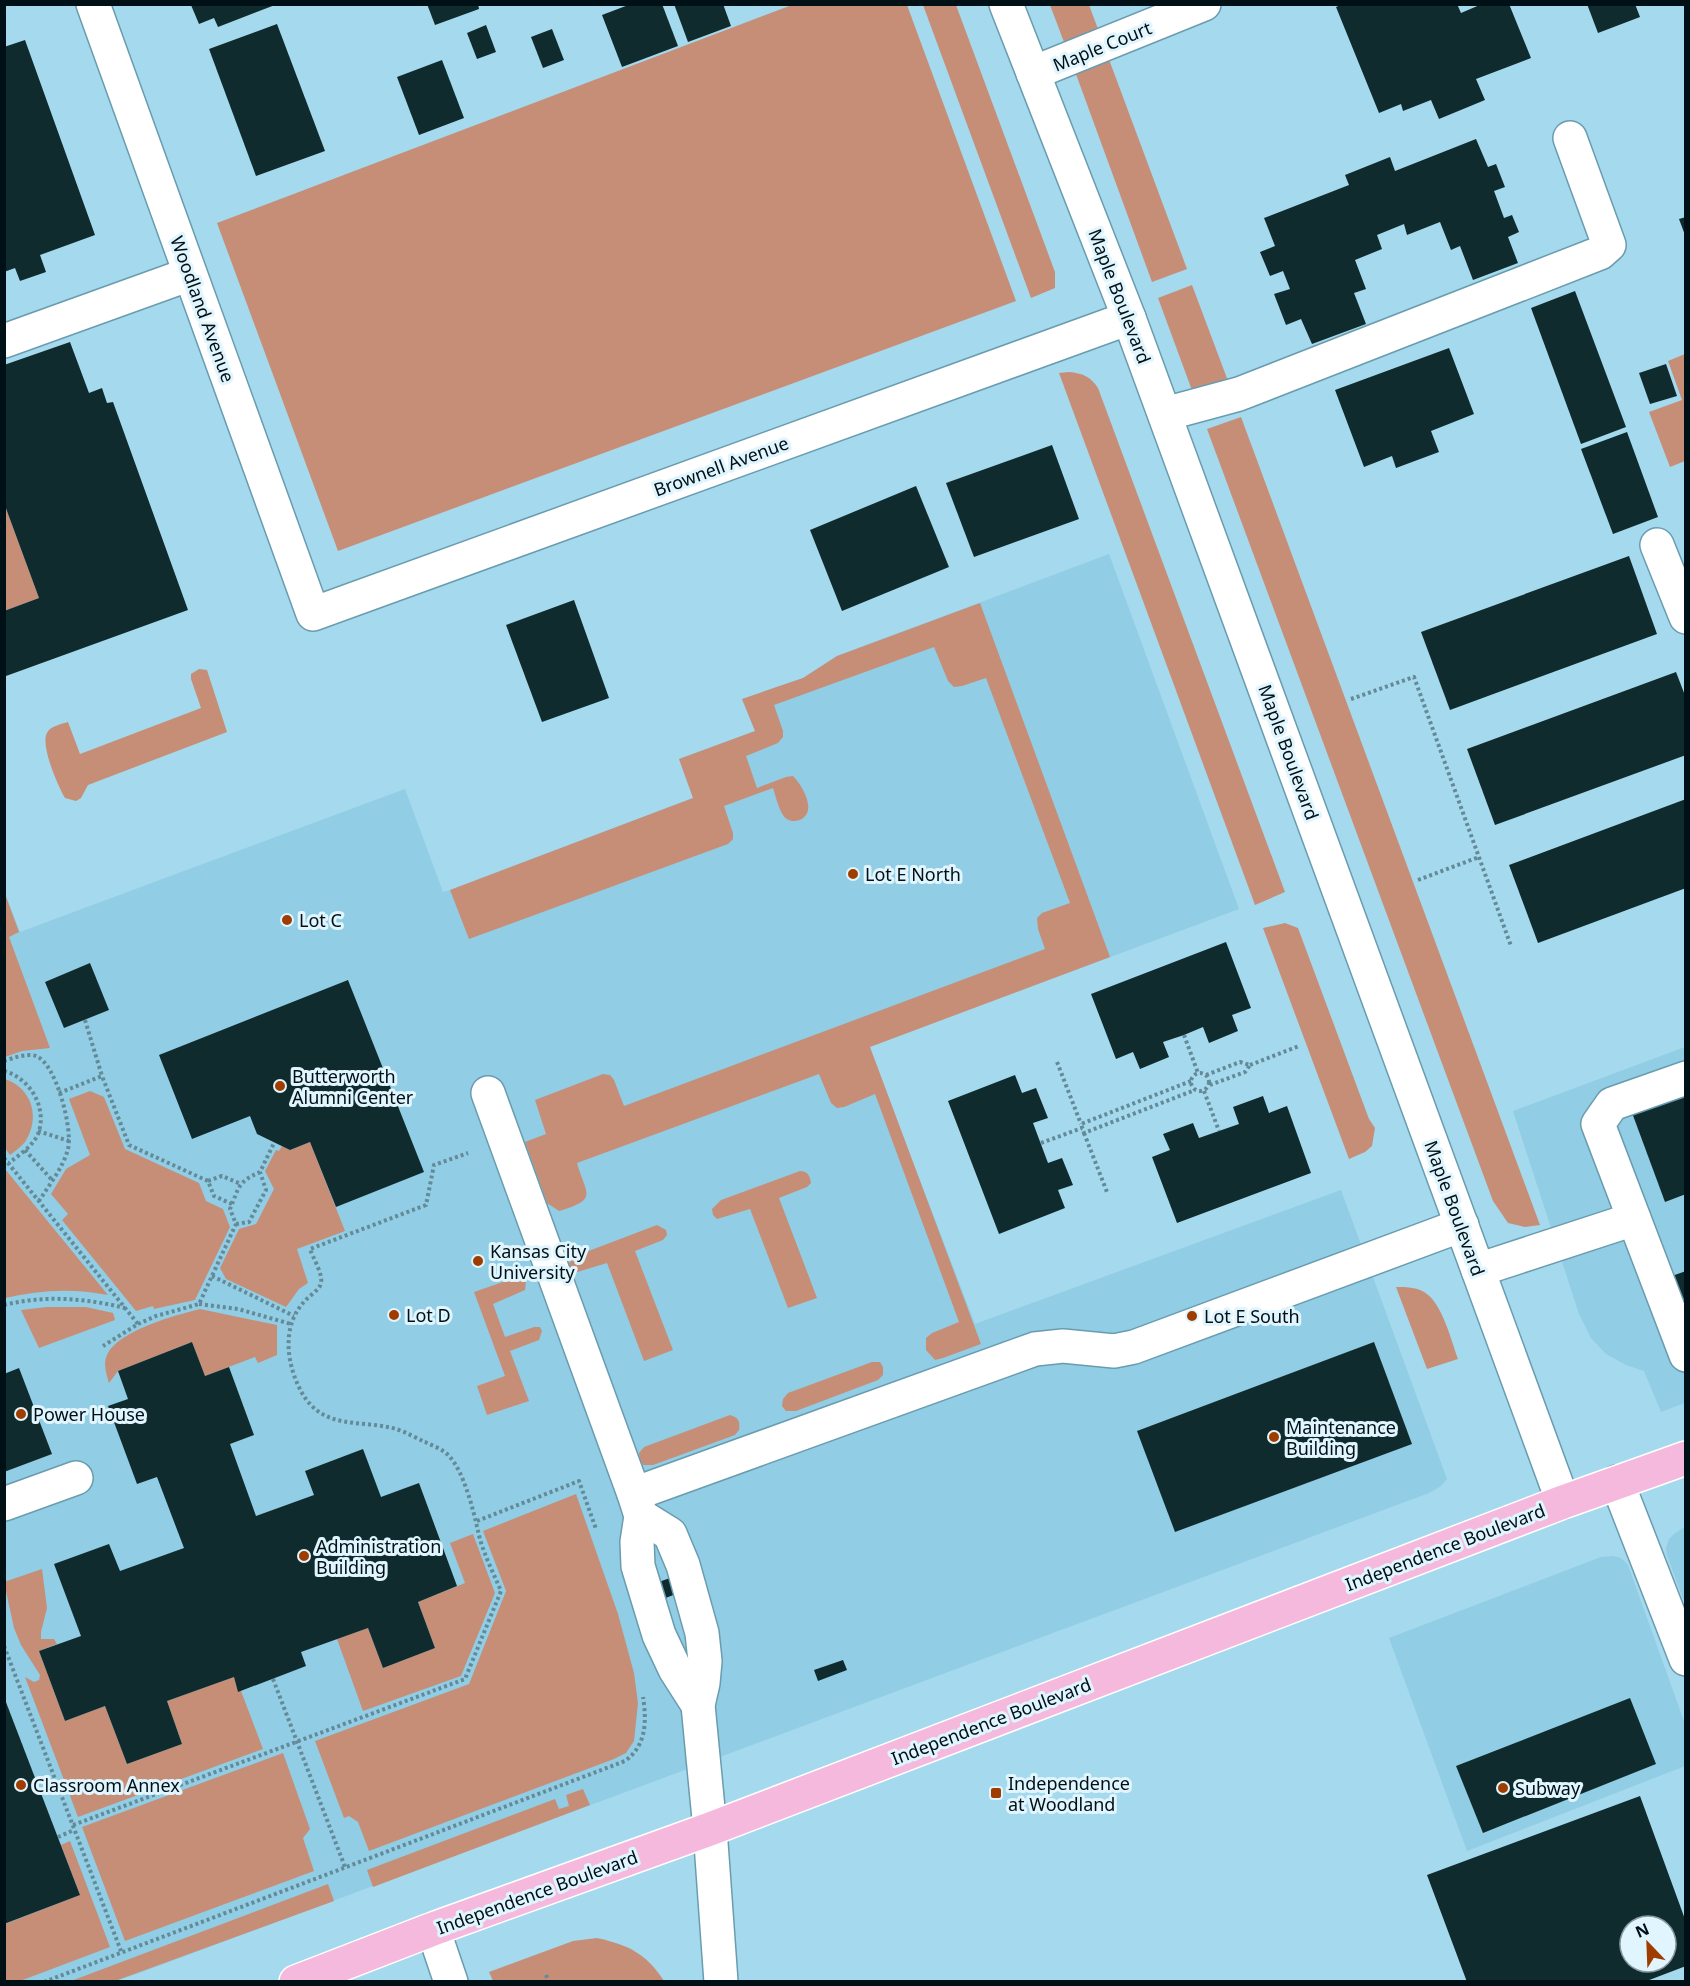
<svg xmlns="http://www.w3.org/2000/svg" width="1690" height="1986" viewBox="0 0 1690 1986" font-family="'Noto Sans',sans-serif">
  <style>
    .built { fill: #91cde4 }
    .green { fill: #c78e77 }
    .building { fill: #102b2d; fill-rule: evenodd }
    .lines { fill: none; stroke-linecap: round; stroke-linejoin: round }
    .minor-casing { stroke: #6a9caf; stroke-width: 36 }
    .major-casing { stroke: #fff; stroke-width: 36 }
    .path { stroke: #648a98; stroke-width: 4; stroke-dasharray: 3 3; stroke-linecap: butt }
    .minor { stroke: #fff; stroke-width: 33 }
    .major { stroke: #f5b9de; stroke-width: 33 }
    .poi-dot { fill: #9f3d00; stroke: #e0f5fd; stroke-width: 2 }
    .labels { text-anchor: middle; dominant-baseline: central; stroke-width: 6; stroke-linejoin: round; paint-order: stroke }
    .street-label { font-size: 18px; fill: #001017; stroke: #e0f5fd }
    .poi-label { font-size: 18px; fill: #001017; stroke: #e0f5fd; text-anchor: start }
  </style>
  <rect width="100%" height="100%" fill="#a5d9ed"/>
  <!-- built -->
  <g class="built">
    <path d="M1109 554 1239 909 869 1047 975 1324 1341 1190 1447 1479 1441 1486 1429 1493 134 1975 115 1981H5L4 891 20 932 405 789 443 892 450 890 693 798 679 759 755 731 742 699 803 678 837 656Z"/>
    <path d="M1685 1047V1403L1661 1412 1644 1371 1626 1365 1606 1354 1591 1338 1579 1314 1513 1111Z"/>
    <path d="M1685 1527V1604L1667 1555 1666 1548 1669 1539 1674 1534Z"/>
    <path d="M1613 1556 1621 1558 1628 1565 1685 1724V1766L1467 1851 1389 1638 1601 1557Z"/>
  </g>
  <!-- green -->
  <g class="green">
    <path d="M792 5H907L1016 301 338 551 217 223Z"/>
    <path d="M923 5H956L1055 272V288L1031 298Z"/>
    <path d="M1050 5H1089L1101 37 1067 50Z"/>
    <path d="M1107 54 1187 269 1152 282 1073 66Z"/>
    <path d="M1192 285 1228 381 1193 393 1158 298Z"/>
    <path d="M1685 354V461L1670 467 1649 412 1682 400 1668 361Z"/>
    <path d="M1069 372C1082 373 1091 377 1098 388L1285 892 1255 905 1059 373Z"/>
    <path d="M1241 417 1540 1225 1525 1227 1508 1223 1493 1201 1207 429Z"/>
    <path d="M4 503 39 598 4 611Z"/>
    <path d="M980 603 1110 957 870 1047 981 1344 943 1358 935 1360 926 1350V1338L932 1333 959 1322 875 1094 844 1107 837 1108 831 1103 819 1074 577 1163C586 1195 599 1199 559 1211L547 1203 525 1142 546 1134 535 1100 603 1074 610 1075 614 1080 624 1106 1045 949 1038 929 1037 918 1042 913 1070 903 986 678 962 686 954 687 948 681 934 647 774 705 783 731V737L778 743 746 756 757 788 786 777 793 776C800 783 810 799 808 810 806 822 789 825 783 815 778 807 776 797 773 788L724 806 733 833V839L728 844 469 939 450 890 693 798 679 759 755 731 742 699 803 678 837 656Z"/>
    <path d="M199 669 207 670 227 732 88 785 81 798 76 801 65 798C58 786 40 745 47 733 50 726 62 724 68 722L80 754 201 708 191 679V674Z"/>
    <path d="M4 891 19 932 9 937 50 1048 22 1051 5 1057Z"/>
    <path d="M1285 923 1298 928 1369 1119 1375 1128 1372 1146 1365 1152 1349 1159 1263 928Z"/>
    <path d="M5 1079C32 1088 41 1118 25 1142 21 1147 15 1151 10 1155L5 1148Z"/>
    <path d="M90 1091 104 1097 125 1149 199 1183 206 1201 223 1209 230 1227 195 1300 154 1309 153 1306 136 1311 62 1220 68 1214 51 1194 66 1169 90 1155 69 1099Z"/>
    <path d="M310 1142 345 1231 297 1249 308 1283 299 1289 286 1307 226 1279 220 1268 239 1229 256 1224 274 1189 265 1171 276 1150 279 1151 282 1146 290 1150Z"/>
    <path d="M5 1169 108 1295C72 1288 39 1290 5 1298Z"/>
    <path d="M800 1171C808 1171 810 1176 811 1183L807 1187 779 1198 817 1298 788 1308 750 1209 717 1219 713 1215 712 1209 721 1200Z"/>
    <path d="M657 1225 666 1230 667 1235 663 1240 635 1251 673 1350 644 1361 607 1263 574 1273 570 1270 569 1263 578 1255Z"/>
    <path d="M514 1278H520L526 1282 525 1290 493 1304 505 1337 534 1327H540L542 1331 539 1340 510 1351 529 1401 487 1415 477 1386 505 1376 474 1292Z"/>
    <path d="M1396 1287C1406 1287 1415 1287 1424 1292 1442 1302 1451 1340 1458 1359L1427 1369Z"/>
    <path d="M47 1307H86L113 1313 115 1320 39 1348 21 1310Z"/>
    <path d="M200 1309 277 1325V1355L258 1363 255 1357 205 1376 192 1342 118 1371 109 1383C106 1373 103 1364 107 1355 117 1331 176 1315 200 1309Z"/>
    <path d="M872 1362H880L883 1367V1375L878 1380 796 1411H786L782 1406 783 1399 788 1393Z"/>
    <path d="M730 1415C739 1418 740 1421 739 1430L735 1435 653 1465H643L640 1461 639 1453 644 1447Z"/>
    <path d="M576 1494 618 1614 634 1673 638 1703 634 1741 626 1753 614 1759 369 1851 358 1822 349 1816 344 1818 315 1741 469 1684 506 1591 483 1531Z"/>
    <path d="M473 1534 495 1593 461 1676 363 1711 337 1639 368 1628 383 1668 435 1648 418 1602 465 1583 450 1543Z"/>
    <path d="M42 1569 47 1608 41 1632V1639H54L57 1644 39 1651 65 1721 105 1706 127 1764 182 1744 167 1701 234 1677 238 1691H241L263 1749 78 1817 25 1677 34 1682 39 1680 40 1675 21 1645 14 1628 4 1582Z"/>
    <path d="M283 1753 310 1829 303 1838 314 1871 125 1941 82 1827Z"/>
    <path d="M583 1789 590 1805 373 1887 367 1870 555 1799 559 1809 569 1806 566 1795Z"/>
    <path d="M70 1841 110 1947 20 1981 5 1982V1924L80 1895 61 1845Z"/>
    <path d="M328 1884 334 1901 115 1981H71Z"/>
    <path d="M597 1938C628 1945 646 1953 664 1981H493L489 1972 573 1941Z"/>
  </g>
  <!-- building -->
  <g class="building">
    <path d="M427 4H478L479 9 435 25Z"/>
    <path d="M631 4H662L678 46 622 67 602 15Z"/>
    <path d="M674 4H723L731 26 688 42Z"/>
    <path d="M1343 4H1457L1461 13 1482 4H1509L1531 58 1476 79 1485 100 1439 119 1431 100 1403 111 1401 104 1379 113 1336 7Z"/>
    <path d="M1587 4H1635L1640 17 1598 33Z"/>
    <path d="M191 5H275L218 27 214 18 199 24Z"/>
    <path d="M277 24 325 151 256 176 209 49Z"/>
    <path d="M486 25 496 52 477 59 467 33Z"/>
    <path d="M552 29 564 60 543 68 531 37Z"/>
    <path d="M25 40 95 235 40 255 46 272 20 281 15 268 4 272V47Z"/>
    <path d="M442 60 464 118 419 135 397 77Z"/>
    <path d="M1476 139 1488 167 1496 164 1505 187 1494 191 1504 218 1512 215 1519 232 1508 237 1518 263 1473 280 1460 246 1451 250 1440 222 1407 235 1404 224 1377 235 1382 249 1355 260 1366 289 1354 293 1366 324 1312 344 1301 319 1286 325 1274 294 1290 289 1283 271 1270 276 1260 252 1275 246 1264 218 1349 185 1345 175 1390 157 1395 171Z"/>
    <path d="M1686 217V235H1685L1679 219Z"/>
    <path d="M1575 291 1626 427 1581 444 1531 308Z"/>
    <path d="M70 342 89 393 102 388 107 403 113 402 188 610 6 676 4 671V611L39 598 4 503V365Z"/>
    <path d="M1449 348 1474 414 1431 431 1439 452 1396 468 1392 456 1364 467 1335 390Z"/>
    <path d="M1666 364 1677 396 1650 404 1639 373Z"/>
    <path d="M1627 432 1658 517 1613 534 1581 449Z"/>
    <path d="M1052 445 1079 519 974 557 946 483Z"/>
    <path d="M916 486 949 567 842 611 810 530Z"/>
    <path d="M1629 556 1657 634 1450 710 1421 632Z"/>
    <path d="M574 600 609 698 542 722 506 625Z"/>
    <path d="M1676 672 1686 698V755L1495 825 1467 749Z"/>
    <path d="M1686 799V888L1538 943 1509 865Z"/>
    <path d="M1226 942 1251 1008 1232 1015 1238 1031 1209 1043 1203 1027 1184 1035 1163 1042 1169 1057 1140 1069 1133 1052 1116 1059 1091 994Z"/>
    <path d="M90 963 109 1010 64 1028 45 982Z"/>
    <path d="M348 980 424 1172 336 1207 310 1142 290 1150 257 1134 250 1116 192 1139 159 1055Z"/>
    <path d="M1015 1075 1022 1093 1036 1088 1048 1118 1033 1123 1048 1163 1062 1158 1073 1185 1058 1190 1065 1208 999 1234 948 1101Z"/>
    <path d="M1686 1090V1194L1665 1202 1631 1110Z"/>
    <path d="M1263 1096 1269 1113 1287 1106 1311 1173 1177 1223 1152 1157 1170 1150 1163 1134 1193 1123 1199 1138 1239 1124 1233 1107Z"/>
    <path d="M1686 1271V1320L1669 1277Z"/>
    <path d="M192 1342 205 1376 229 1367 254 1435 230 1444 256 1516 314 1495 305 1471 363 1449 381 1497 419 1483 457 1586 418 1602 435 1648 383 1668 368 1628 301 1652 306 1666 238 1692 234 1677 167 1701 182 1744 127 1764 105 1706 65 1721 39 1651 81 1636 54 1564 109 1544 120 1571 184 1548 157 1477 137 1484 108 1406 128 1399 118 1371Z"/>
    <path d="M1374 1342 1412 1444 1175 1532 1137 1431Z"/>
    <path d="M19 1368 52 1454 4 1472V1374Z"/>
    <path d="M670 1578 676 1594 663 1599 656 1583Z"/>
    <path d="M843 1660 847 1670 818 1681 814 1670Z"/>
    <path d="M4 1697 80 1895 4 1924Z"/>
    <path d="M1630 1698 1656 1764 1483 1833 1456 1766Z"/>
    <path d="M1640 1796 1686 1922V1966L1644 1982H1467L1427 1875ZM1630 1926H1666V1962H1630Z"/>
  </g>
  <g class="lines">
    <!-- minor casing -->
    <g class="minor-casing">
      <g id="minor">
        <path d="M93 4 313 614 1129 318"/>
        <path d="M1006 4 1129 318 1563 1502"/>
        <path d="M1033 73 1204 4"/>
        <path d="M4 341 190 274"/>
        <path d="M1165 414 1239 394 1600 253 1609 245 1570 138"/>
        <path d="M1657 545 1686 617"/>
        <path d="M1686 1078 1612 1104 1598 1124 1686 1355"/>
        <path d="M488 1093 634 1494 641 1516 637 1542 638 1566 659 1635 675 1669 698 1705"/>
        <path d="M1478 1270 1634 1219"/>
        <path d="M1617 1482 1686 1659"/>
        <path d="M634 1494 1035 1349 1063 1346 1114 1351 1134 1347 1462 1225"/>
        <path d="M4 1504 76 1478"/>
        <path d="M641 1516 670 1534 683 1565 702 1633 705 1661 703 1683 698 1705 710 1829 721 1982"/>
        <path d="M433 1929 451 1982"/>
      </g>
    </g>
    <!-- major casing -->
    <g class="major-casing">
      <path id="major" d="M296 1982 433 1929 710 1829 1563 1502 1686 1458"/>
    </g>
    <!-- path -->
    <g class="path">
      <path d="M1351 699 1414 677 1511 946"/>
      <path d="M1418 880 1479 857"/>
      <path d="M85 1020 102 1076"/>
      <path d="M1184 1035 1198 1073"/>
      <path d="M4 1061C13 1058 27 1053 36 1056 56 1063 73 1129 68 1149 63 1168 49 1185 39 1201"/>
      <path d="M1057 1062 1081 1124"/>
      <path d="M1250 1065 1299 1046"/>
      <path d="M4 1071C30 1078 48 1108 38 1134 33 1146 19 1155 9 1163"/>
      <circle cx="1200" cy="1082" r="9"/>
      <path d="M1206 1075 1240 1062 1250 1065 1245 1072 1210 1085"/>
      <path d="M1191 1081 1081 1124 1084 1133 1195 1090"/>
      <path d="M1204 1091 1219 1131"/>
      <path d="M59 1093 102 1076 129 1145 208 1181 214 1196 232 1204"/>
      <path d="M38 1131 69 1141"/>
      <path d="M1084 1133 1107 1192"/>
      <path d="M1041 1143 1082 1128"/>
      <path d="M25 1150 52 1180"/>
      <path d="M4 1158 138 1324 103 1346"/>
      <path d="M208 1181 222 1176 241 1184"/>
      <path d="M236 1224 249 1222 266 1190 260 1172"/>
      <path d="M212 1276 294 1316"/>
      <path d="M199 1304 238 1309 291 1324"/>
      <path d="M4 1305C44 1295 85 1298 125 1308"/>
      <path d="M138 1324 156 1316 199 1304 236 1224 230 1209C239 1188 237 1182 260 1172L274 1143"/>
      <path d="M477 1521 579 1481 596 1529"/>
      <path d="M4 1646 121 1951"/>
      <path d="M273 1679 345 1867"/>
      <path d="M73 1825 465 1679 501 1591C493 1572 482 1551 478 1531 473 1509 464 1472 449 1456 443 1449 433 1446 425 1442 416 1438 406 1432 396 1429 361 1419 324 1431 302 1393 287 1366 281 1328 303 1303 307 1297 320 1290 321 1283 323 1274 313 1258 310 1249L426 1205 434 1165 468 1153"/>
      <path d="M58 1837 74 1830"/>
      <path d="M546 1975 549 1982"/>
      <path d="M44 1982 625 1761C646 1746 647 1722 643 1697"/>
    </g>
    <!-- minor -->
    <use href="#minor" class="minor"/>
    <!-- major -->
    <use href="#major" class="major"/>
  </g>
  <!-- markers -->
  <g class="poi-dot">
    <circle cx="853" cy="874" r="6"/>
    <circle cx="287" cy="920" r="6"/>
    <circle cx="280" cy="1086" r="6"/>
    <circle cx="478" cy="1261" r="6"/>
    <circle cx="394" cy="1315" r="6"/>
    <circle cx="1192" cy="1316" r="6"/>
    <circle cx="21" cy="1414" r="6"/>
    <circle cx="1274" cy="1437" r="6"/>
    <circle cx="304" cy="1556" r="6"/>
    <circle cx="21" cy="1785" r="6"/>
    <circle cx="1503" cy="1788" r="6"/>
    <rect x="990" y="1787" width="12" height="12" rx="3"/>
  </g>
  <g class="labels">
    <!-- street labels -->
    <g class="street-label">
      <text transform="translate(1102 46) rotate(-22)">Maple Court</text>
      <text transform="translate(1120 296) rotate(69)">Maple Boulevard</text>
      <text transform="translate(203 309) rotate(70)">Woodland Avenue</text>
      <text transform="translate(721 466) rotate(-20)">Brownell Avenue</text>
      <text transform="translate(1289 752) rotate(70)">Maple Boulevard</text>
      <text transform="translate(1455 1208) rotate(70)">Maple Boulevard</text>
      <text transform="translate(1445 1547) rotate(-21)">Independence Boulevard</text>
      <text transform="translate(991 1721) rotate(-21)">Independence Boulevard</text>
      <text transform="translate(537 1892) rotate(-20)">Independence Boulevard</text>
    </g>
    <!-- poi labels -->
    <g class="poi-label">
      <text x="865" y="874">Lot E North</text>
      <text x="299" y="920">Lot C</text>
      <text x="292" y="1076">Butterworth<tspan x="292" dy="21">Alumni Center</tspan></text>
      <text x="490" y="1251">Kansas City<tspan x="490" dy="21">University</tspan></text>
      <text x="406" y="1315">Lot D</text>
      <text x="1204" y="1316">Lot E South</text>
      <text x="33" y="1414">Power House</text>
      <text x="1286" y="1427">Maintenance<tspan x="1286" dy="21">Building</tspan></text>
      <text x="316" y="1546">Administration<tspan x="316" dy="21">Building</tspan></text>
      <text x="1008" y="1783">Independence<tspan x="1008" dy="21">at Woodland</tspan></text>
      <text x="33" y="1785">Classroom Annex</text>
      <text x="1515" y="1788">Subway</text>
    </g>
  </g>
  <!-- border -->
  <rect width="1690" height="1986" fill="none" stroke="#001017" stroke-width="12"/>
  <!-- north arrow -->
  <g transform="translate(1648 1944) rotate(337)"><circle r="28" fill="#e0f5fd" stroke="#8699a1" stroke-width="1.5"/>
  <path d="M0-4.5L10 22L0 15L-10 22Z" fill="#9f3d00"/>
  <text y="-9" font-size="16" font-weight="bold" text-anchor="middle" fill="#001017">N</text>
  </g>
</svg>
